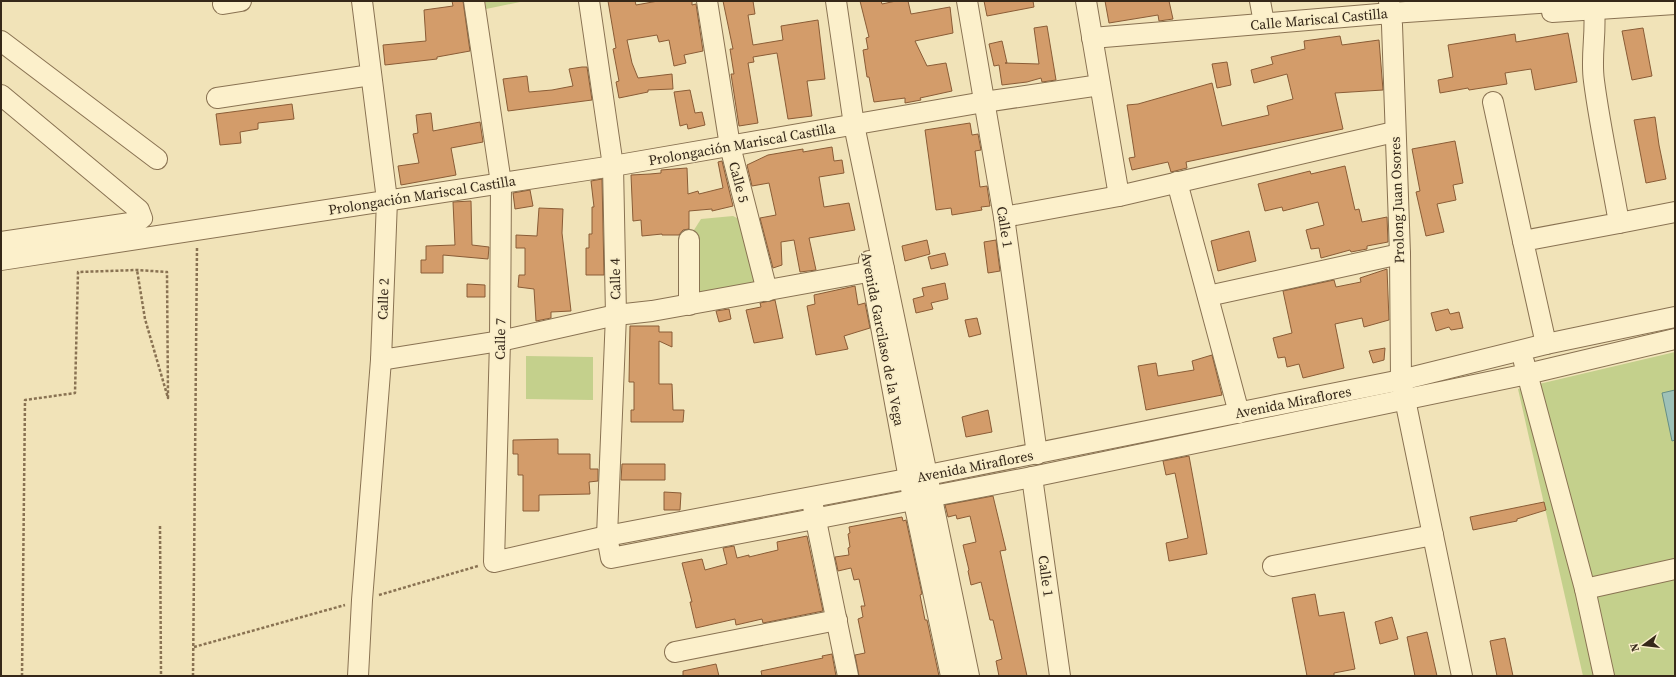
<svg xmlns="http://www.w3.org/2000/svg" width="1676" height="677" viewBox="0 0 1676 677" font-family="'Source Serif 4',serif">
  <style>
    .green { fill: #c4d08c }
    .water { fill: #9ec1b8; stroke: #658e86 }
    .building { fill: #d39c6a; stroke: #8a5c36 }
    .lines { fill: none; stroke-linecap: round; stroke-linejoin: round }
    .minor-casing { stroke: #897252; stroke-width: 22 }
    .path { stroke: #897252; stroke-width: 2.5; stroke-dasharray: 3 2; stroke-linecap: butt }
    .minor { stroke: #fcf0cb; stroke-width: 20 }
    .labels { text-anchor: middle; dominant-baseline: central; stroke-width: 3; stroke-linejoin: round; paint-order: stroke }
    .street-label { font-size: 14px; fill: #362819; stroke: #f8edc8 }
  </style>
  <rect width="100%" height="100%" fill="#f1e3b8"/>
  <!-- green -->
  <g class="green">
    <path d="M485 1H525L486 9Z"/>
    <path d="M733 216 743 221 754 284 752 286 692 293 694 230 701 219Z"/>
    <path d="M1675 352V676H1583L1518 389Z"/>
    <path d="M526 356 593 357V400L526 399Z"/>
  </g>
  <!-- water -->
  <path class="water" d="M1675 390V440L1672 441 1662 393Z"/>
  <!-- building -->
  <g class="building">
    <path d="M452 1H463L470 51 437 57V59L385 65 383 45 426 41 424 10 453 6Z"/>
    <path d="M608 1H635L636 5 658 1H692V5L696 4 703 51 684 55 686 63 674 66 669 40 659 42 657 35 627 40 632 63 638 78 672 74 673 89 648 90V92L619 98 616 82 619 81 613 49 616 48Z"/>
    <path d="M723 1H753L755 14 748 15 753 45 783 40 781 26 818 20 825 79 807 81 812 116 788 119 777 53 753 57 754 62 748 63 758 123 739 126 731 74H734L730 49H733Z"/>
    <path d="M860 1H881L882 4 896 1H908L911 14 950 7 953 33 915 41 927 66 946 63 952 91 920 98 921 100 905 103V98L874 102 869 77H867L863 50 868 49 866 38 869 37Z"/>
    <path d="M984 1H1033L1034 7 987 16Z"/>
    <path d="M1105 1H1169L1173 19 1159 21 1158 15 1109 23Z"/>
    <path d="M1047 26 1056 80 1042 82 1041 78 1027 82 1002 85 999 65 994 66 989 44 1002 41 1007 63H1005L1039 64 1034 28Z"/>
    <path d="M1643 28 1652 76 1632 80 1622 31Z"/>
    <path d="M1568 33 1577 82 1535 90 1531 69 1505 73 1507 84 1469 90 1468 88 1440 93 1438 80 1453 77 1448 45 1515 34 1516 42Z"/>
    <path d="M1340 36 1342 45 1379 40 1383 90 1335 93 1343 129 1186 162 1187 168 1171 172 1168 162 1132 170 1129 158 1135 157 1127 105 1138 104 1212 83 1222 126 1269 115 1267 106 1293 99 1287 74 1254 83 1251 70 1273 64 1271 57 1305 49 1304 41Z"/>
    <path d="M1227 62 1231 85 1217 88 1212 64Z"/>
    <path d="M582 67H587L592 100 508 111 503 79 527 76 529 92 552 90 573 86 569 69Z"/>
    <path d="M690 90 695 113 702 112 705 125 688 129 687 124 680 126 674 92Z"/>
    <path d="M292 104 294 119 258 123V129L240 132 241 143 220 145 216 114Z"/>
    <path d="M431 113 433 131 480 122 483 142 451 148 456 175 401 185 398 166 419 163 413 134 418 133 416 115Z"/>
    <path d="M1655 117 1659 145 1666 179 1646 183 1634 120Z"/>
    <path d="M970 123 972 135 978 134 981 150 975 151 980 187 987 186 990 206 981 207 982 210 952 215 951 208 936 210 925 130Z"/>
    <path d="M1455 141 1463 183 1453 185 1456 200 1437 204 1444 232 1426 236 1416 192 1420 191 1412 149Z"/>
    <path d="M832 147 834 161 842 160 844 173 819 177 824 207 849 203 855 230 809 238 816 270 800 272 794 240 781 242 782 265 773 268 760 218 776 215 769 183 752 186 747 165 768 155 803 149V152Z"/>
    <path d="M722 161 733 206 712 211V209L689 211V229L683 230 679 235H662V234L642 236 641 220 633 221 631 175 650 174 661 173V170L687 168 688 194 698 191 699 194 723 188 718 162Z"/>
    <path d="M1345 166 1355 210 1359 209 1362 222 1387 217 1388 242 1367 246V249L1351 252 1350 250 1321 258 1319 248 1311 249 1306 230 1324 225 1318 202 1283 211 1282 207 1265 211 1258 184 1310 171 1311 174Z"/>
    <path d="M602 179 604 275H586V248H589V234H592V207H594L591 181Z"/>
    <path d="M530 190 533 206 515 209 513 193Z"/>
    <path d="M471 201 472 245 489 247 488 259 443 255V273H421V260H426V246L455 245 453 202Z"/>
    <path d="M539 208 563 209 562 233 571 311 551 312V318L536 321 534 289 518 287 519 275H525V248H516V235L537 236Z"/>
    <path d="M1249 231 1256 261 1218 271 1211 241Z"/>
    <path d="M927 240 930 254 905 261 902 246Z"/>
    <path d="M996 240 1000 271 988 273 984 242Z"/>
    <path d="M945 253 948 265 931 269 928 257Z"/>
    <path d="M1387 269 1389 320 1364 327 1362 318 1335 324 1344 368 1303 378 1299 364 1287 367 1285 357 1278 358 1273 338 1292 333 1283 291 1334 280 1336 287 1361 282 1360 278Z"/>
    <path d="M945 283 948 299 931 303 933 309 916 313 913 299 924 296 922 288Z"/>
    <path d="M467 284 485 285V297H467Z"/>
    <path d="M855 286 858 305 865 303 870 328 844 336 848 349 816 355 807 306 815 304 814 295Z"/>
    <path d="M775 300 783 338 754 343 746 310 761 307 760 303Z"/>
    <path d="M729 309 731 319 719 322 716 311Z"/>
    <path d="M1448 309 1450 314 1459 312 1463 328 1451 330 1449 327 1436 331 1431 313Z"/>
    <path d="M977 318 981 334 969 337 965 320Z"/>
    <path d="M630 326H659V332H672V347L659 341V384H672L673 410H684L683 422H631V410H634V382H629Z"/>
    <path d="M1385 348 1384 360 1373 363 1369 351Z"/>
    <path d="M1212 355 1222 395 1146 410 1138 366 1156 363 1158 376 1194 370 1192 361Z"/>
    <path d="M988 410 992 432 966 437 962 417Z"/>
    <path d="M558 439V454H590V469H598V481L589 482 590 494 539 495V511H523V475H518V454H513V440Z"/>
    <path d="M1189 456 1207 554 1169 561 1166 543 1188 538 1175 473 1166 475 1163 461Z"/>
    <path d="M622 464H665V480H621Z"/>
    <path d="M664 492 681 493 680 510H664Z"/>
    <path d="M993 496 1006 550 1000 551 1027 676H999L996 661 1002 659 993 620H990L981 582 971 585 968 571 969 570 963 545 976 542 970 516 957 519 956 515 948 517 945 505Z"/>
    <path d="M1544 502 1546 510 1517 519V521L1473 530 1470 517Z"/>
    <path d="M902 517 903 521 906 520 922 594 920 595 925 620H927L939 676H859L855 655 865 653 858 619 863 617 861 606H865L859 579 854 580 851 568 838 571 835 557 849 555 848 548 850 547 848 534 850 533 849 527Z"/>
    <path d="M807 536 823 611 763 623 762 619 736 625 735 619 696 628 690 602H692L682 563 702 559 705 570 727 564 723 548 734 546 737 558 749 555V557L778 550 777 542Z"/>
    <path d="M1315 594 1319 616 1344 612 1355 669 1334 673V676H1307L1292 598Z"/>
    <path d="M1392 617 1398 639 1380 644 1375 622Z"/>
    <path d="M1427 632 1437 676H1415L1407 637Z"/>
    <path d="M1505 638 1513 676H1497L1490 641Z"/>
    <path d="M832 654 836 676H762L761 671 823 658 822 656Z"/>
    <path d="M716 664 719 676H683V671Z"/>
  </g>
  <g class="lines">
    <!-- minor casing -->
    <g class="minor-casing">
      <g id="minor">
        <path d="M362 1 387 200 381 360 500 341 616 315 652 311 884 269"/>
        <path d="M474 1 501 183 500 341 494 562 607 536 928 475 1401 380 1546 344 1675 317"/>
        <path d="M589 1 613 166 616 315 607 536 611 558 1032 477 1527 374 1675 339"/>
        <path d="M707 1 730 146 767 291"/>
        <path d="M836 1 854 125 969 676"/>
        <path d="M967 1 1004 217 1037 454"/>
        <path d="M1086 1 1119 196"/>
        <path d="M1260 1 1264 23"/>
        <path d="M1389 1 1392 25 1400 254 1401 380 1462 676"/>
        <path d="M223 4 241 1"/>
        <path d="M1552 12 1675 4"/>
        <path d="M1092 38 1391 13 1569 1"/>
        <path d="M1 41 157 159"/>
        <path d="M1 95 139 210 142 218 137 222 1 242"/>
        <path d="M217 98 371 75"/>
        <path d="M1493 102 1523 241"/>
        <path d="M1177 182 1239 413"/>
        <path d="M1004 217 1119 196 1394 132"/>
        <path d="M1619 223 1675 212"/>
        <path d="M1 260 613 166 984 102 1100 85"/>
        <path d="M869 261 909 479 951 676"/>
        <path d="M1208 296 1400 254"/>
        <path d="M689 305V240"/>
        <path d="M1546 344 1523 241 1619 223C1611 176 1600 128 1594 81 1590 54 1598 27 1593 1"/>
        <path d="M1524 362 1585 589 1604 676"/>
        <path d="M1032 477 1060 676"/>
        <path d="M813 506 848 676"/>
        <path d="M1273 566 1433 535"/>
        <path d="M1585 589 1675 569"/>
        <path d="M675 652 837 620"/>
        <path d="M358 676 362 600 381 360"/>
      </g>
    </g>
    <!-- path -->
    <g class="path">
      <path d="M160 526 161 676"/>
      <path d="M379 595 478 566"/>
      <path d="M194 647 345 605"/>
      <path d="M22 676 25 400 75 393 78 272 137 270 167 272 168 398 145 319 137 270"/>
      <path d="M193 676 197 247"/>
    </g>
    <!-- minor -->
    <use href="#minor" class="minor"/>
  </g>
  <g class="labels">
    <!-- street labels -->
    <g class="street-label">
      <text transform="translate(1319 19) rotate(-5)">Calle Mariscal Castilla</text>
      <text transform="translate(742 144) rotate(-10)">Prolongación Mariscal Castilla</text>
      <text transform="translate(739 182) rotate(75)">Calle 5</text>
      <text transform="translate(422 195) rotate(-9)">Prolongación Mariscal Castilla</text>
      <text transform="translate(1397 200) rotate(-92)">Prolong Juan Osores</text>
      <text transform="translate(1005 227) rotate(81)">Calle 1</text>
      <text transform="translate(615 279) rotate(-91)">Calle 4</text>
      <text transform="translate(383 299) rotate(-88)">Calle 2</text>
      <text transform="translate(500 339) rotate(-89)">Calle 7</text>
      <text transform="translate(883 339) rotate(79)">Avenida Garcilaso de la Vega</text>
      <text transform="translate(1293 402) rotate(-11)">Avenida Miraflores</text>
      <text transform="translate(975 466) rotate(-11)">Avenida Miraflores</text>
      <text transform="translate(1046 576) rotate(82)">Calle 1</text>
    </g>
  </g>
  <!-- border -->
  <rect width="1676" height="677" fill="none" stroke="#362819" stroke-width="4"/>
  <!-- north arrow -->
  <g transform="translate(1644 645) rotate(255)" stroke="#f8edc8" stroke-width="3" paint-order="stroke">
  <path d="M0-3L7 15L0 10L-7 15Z" fill="#362819"/>
  <text y="-6" font-size="11" font-weight="bold" text-anchor="middle" fill="#362819">N</text>
  </g>
</svg>
